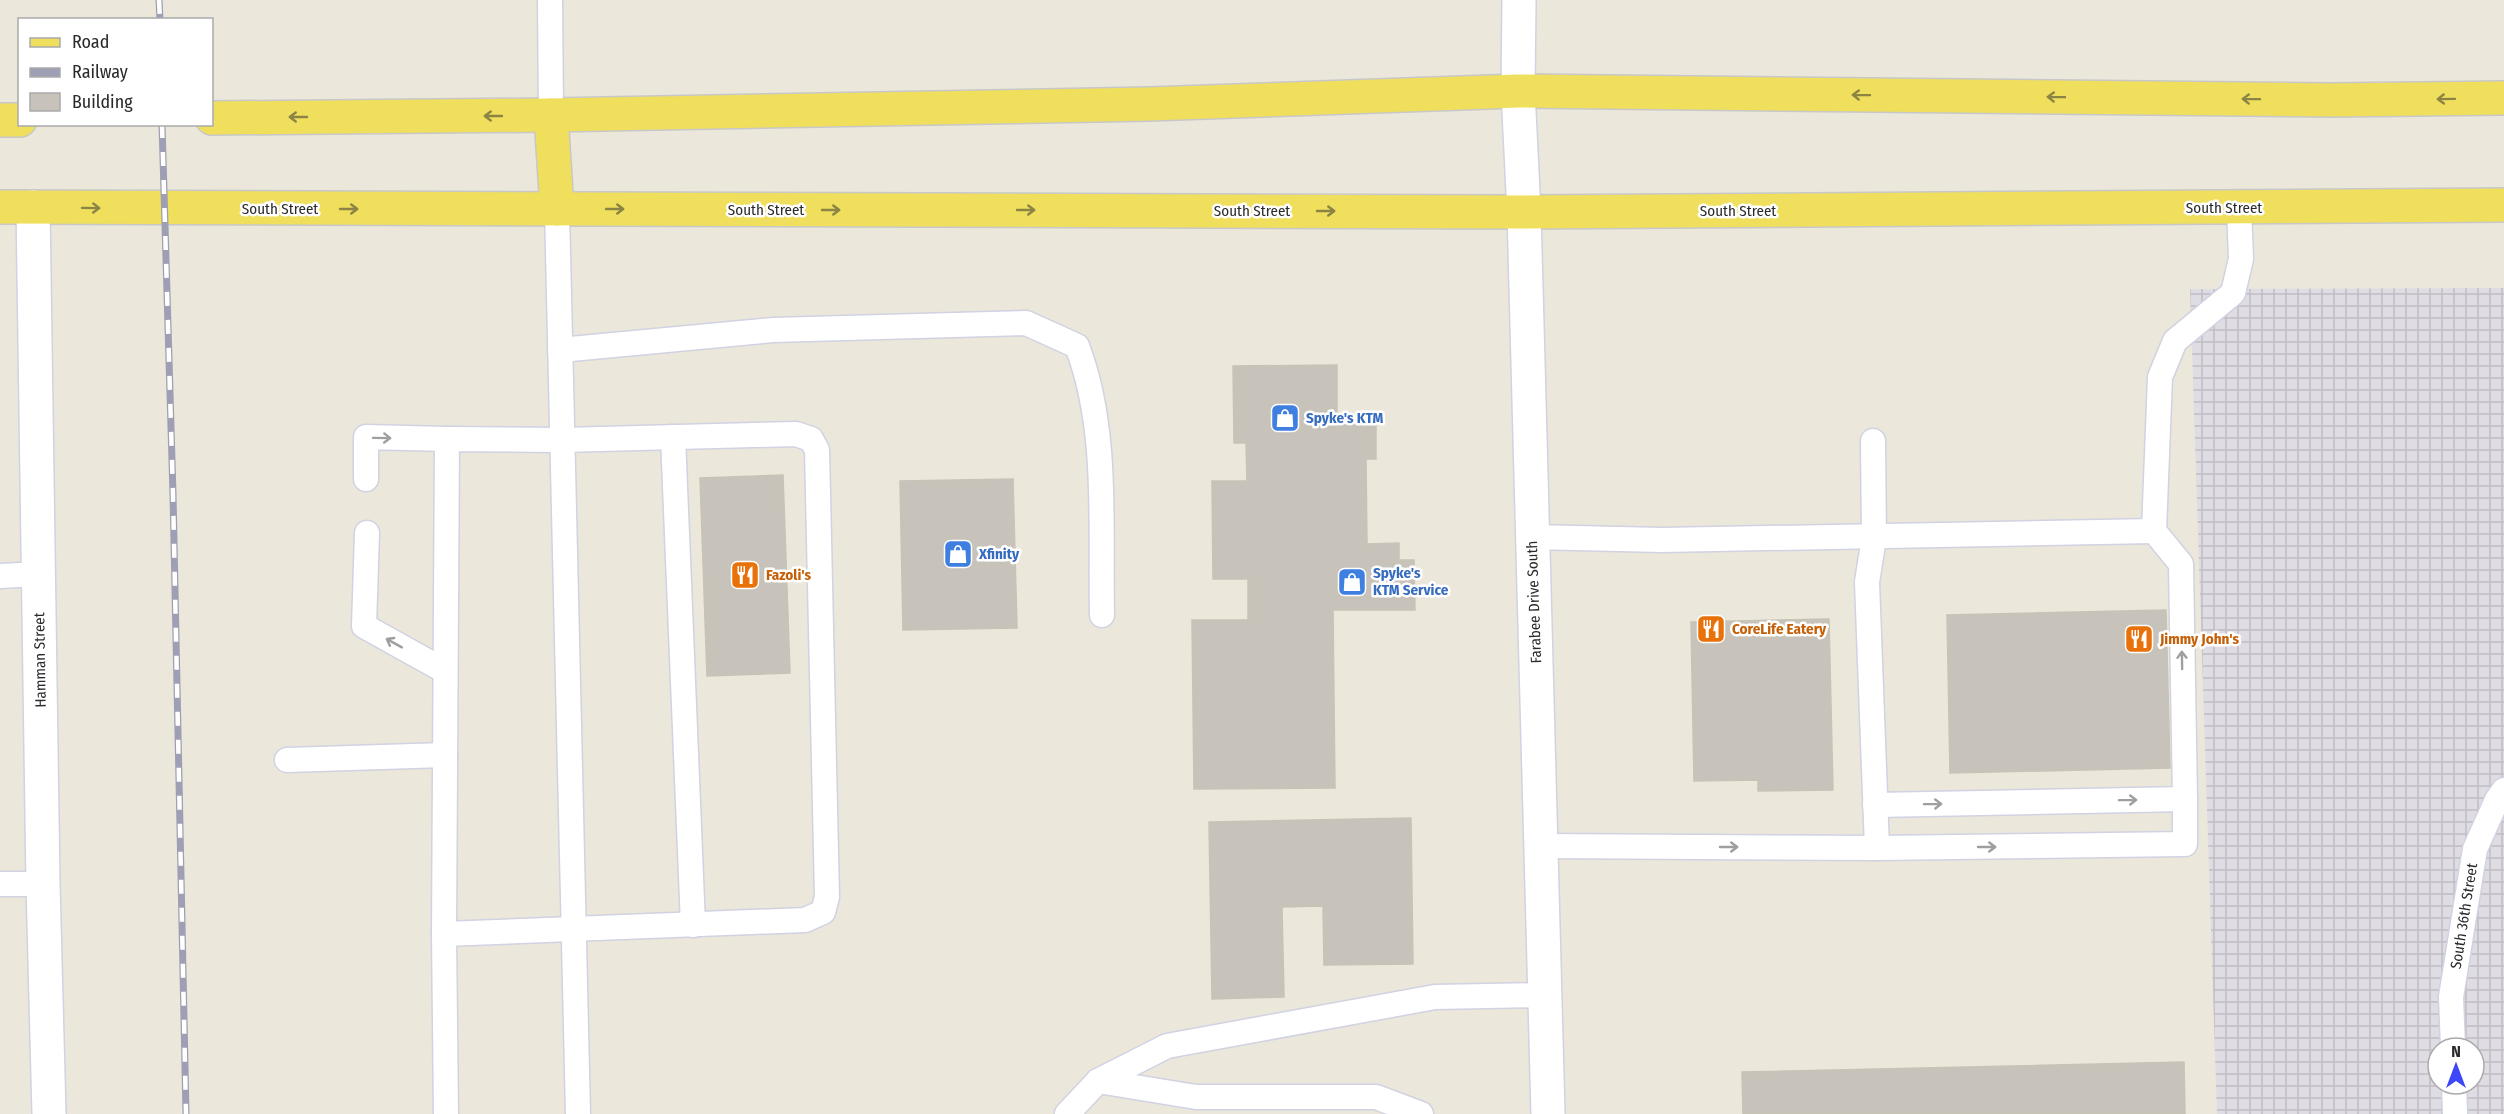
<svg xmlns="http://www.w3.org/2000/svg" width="2504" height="1114" viewBox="0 0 2504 1114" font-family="'Fira Sans Condensed',sans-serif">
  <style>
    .industrial { fill: url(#industrial-grid); fill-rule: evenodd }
    .building { fill: #c7c3bb; stroke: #c7c3b5; stroke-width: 1.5 }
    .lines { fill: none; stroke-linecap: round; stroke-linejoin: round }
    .lane-casing { stroke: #d1d2e2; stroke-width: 27 }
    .street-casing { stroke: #d1d2e2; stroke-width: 36 }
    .primary-casing { stroke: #c8c8c8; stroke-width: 36 }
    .lane { stroke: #fff; stroke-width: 24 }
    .street { stroke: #fff; stroke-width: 33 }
    .primary { stroke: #efdf5d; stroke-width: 33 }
    .rail-casing { stroke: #9e9fb4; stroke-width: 7 }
    .rail { stroke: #fff; stroke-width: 4.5; stroke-dasharray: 14; stroke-linecap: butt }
    .oneway { stroke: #8c8444 }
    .oneway2 { stroke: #9f9f9f }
    .labels { text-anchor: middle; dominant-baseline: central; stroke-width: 5; stroke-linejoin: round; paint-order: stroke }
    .street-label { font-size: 15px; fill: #2a2a2a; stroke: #fff }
    .shop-label { font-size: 15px; font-weight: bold; fill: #366cbe; stroke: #fff; text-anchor: start }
    .food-label { font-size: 15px; font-weight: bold; fill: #c56008; stroke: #fff; text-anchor: start }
  </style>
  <defs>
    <pattern id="industrial-grid" width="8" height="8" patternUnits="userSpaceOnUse" patternTransform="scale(1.5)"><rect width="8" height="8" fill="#dfdce4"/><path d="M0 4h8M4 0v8" fill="none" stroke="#c0bdc4"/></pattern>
  </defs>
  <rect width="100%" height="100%" fill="#ece7db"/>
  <!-- industrial -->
  <path class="industrial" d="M2504 288V1114H2217L2190 289ZM2438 1048H2474V1084H2438Z"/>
  <!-- building -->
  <g class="building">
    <path d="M1337 365V415H1366V419H1376V459H1366L1367 544 1399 543V560H1414L1415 610H1333L1335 788 1194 789 1192 620H1248V579H1213L1212 481H1247L1246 443H1234L1233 366Z"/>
    <path d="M783 475 790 673 707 676 700 478Z"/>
    <path d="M1013 479 1017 628 903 630 900 481Z"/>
    <path d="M2166 610 2170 768 1950 773 1947 615Z"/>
    <path d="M1829 619 1833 790 1758 791V780L1694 781 1691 622Z"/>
    <path d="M1411 818 1413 964 1324 965 1323 906 1282 907 1284 997 1212 999 1209 822Z"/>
    <path d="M2184 1062 2185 1114H1743L1742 1072Z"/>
  </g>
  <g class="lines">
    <!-- lane casing -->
    <g class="lane-casing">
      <g id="lane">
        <path d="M550 0 551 115"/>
        <path d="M557 209 578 1114"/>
        <path d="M560 350 773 330 1026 323 1077 346C1109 429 1100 528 1102 615"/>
        <path d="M796 434 811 439 817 450 827 897 823 912 805 920 444 934 447 439 562 440Z"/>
        <path d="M673 437 693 925"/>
        <path d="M1873 441 1874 538 1867 582 1877 848"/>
        <path d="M366 479V437L447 439"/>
        <path d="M367 533 364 626 445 671"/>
        <path d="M1532 537 1662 540 2154 531"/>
        <path d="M0 576 38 574"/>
        <path d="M287 760 445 755"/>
        <path d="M1875 805 2185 799 2181 564 2154 531 2160 377 2175 341 2233 293 2241 259 2239 208"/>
        <path d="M1541 846 1877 848 2185 844V799"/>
        <path d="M0 884H43"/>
        <path d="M444 934 446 1114"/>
        <path d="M2453 1048 2451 997 2475 849 2497 800 2504 790"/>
        <path d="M1098 1081 1196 1097H1376L1421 1114"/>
        <path d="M2454 1084 2455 1114"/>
        <path d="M1067 1114 1098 1081 1167 1046 1435 997 1545 995"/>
      </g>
    </g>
    <!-- street casing -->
    <g class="street-casing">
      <g id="street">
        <path d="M1519 0 1518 91 1524 212 1548 1114"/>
        <path d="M33 207 43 884 49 1114"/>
      </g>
    </g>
    <!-- primary casing -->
    <g class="primary-casing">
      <g id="primary">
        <path d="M551 115 557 209"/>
        <path d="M212 118 551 115 1149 104 1518 91 2331 100 2504 98"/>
        <path d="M0 120H20"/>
        <path d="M0 207 1524 212 2504 205"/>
      </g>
    </g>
    <!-- lane -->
    <use href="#lane" class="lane"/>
    <!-- street -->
    <use href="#street" class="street"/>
    <!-- primary -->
    <use href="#primary" class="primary"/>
    <!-- rail casing -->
    <g class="rail-casing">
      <g id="rail">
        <path d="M159 0 160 20"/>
        <path d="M162 124 173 494 186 1114"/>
      </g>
    </g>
    <!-- rail -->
    <use href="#rail" class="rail"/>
  </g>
  <!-- one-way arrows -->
  <defs><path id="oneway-shaft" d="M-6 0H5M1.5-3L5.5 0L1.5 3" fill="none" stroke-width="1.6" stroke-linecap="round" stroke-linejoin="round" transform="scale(1.5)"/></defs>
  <g class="oneway">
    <use href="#oneway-shaft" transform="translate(1861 95) rotate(-179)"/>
    <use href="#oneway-shaft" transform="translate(2056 97) rotate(-179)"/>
    <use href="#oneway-shaft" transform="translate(2251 99) rotate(-179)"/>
    <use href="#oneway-shaft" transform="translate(2446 99) rotate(179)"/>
    <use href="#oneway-shaft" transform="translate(493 116) rotate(180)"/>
    <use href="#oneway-shaft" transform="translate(298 117) rotate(180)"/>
    <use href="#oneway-shaft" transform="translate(91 208) rotate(1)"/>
    <use href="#oneway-shaft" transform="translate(349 209)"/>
    <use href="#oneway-shaft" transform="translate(615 209)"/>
    <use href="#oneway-shaft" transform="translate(831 210)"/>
    <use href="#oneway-shaft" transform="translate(1026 210)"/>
    <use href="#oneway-shaft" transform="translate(1326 211)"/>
  </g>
  <g class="oneway2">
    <use href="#oneway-shaft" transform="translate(382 438) rotate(1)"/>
    <use href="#oneway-shaft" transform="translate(394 643) rotate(-151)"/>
    <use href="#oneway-shaft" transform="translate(2182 660) rotate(-91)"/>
    <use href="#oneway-shaft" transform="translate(2128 800) rotate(-1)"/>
    <use href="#oneway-shaft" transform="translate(1933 804) rotate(-1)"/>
    <use href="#oneway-shaft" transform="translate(1729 847)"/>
    <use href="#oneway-shaft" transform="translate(1987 847)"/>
  </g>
  <!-- icons -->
  <defs>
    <g id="shop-square" transform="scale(1.5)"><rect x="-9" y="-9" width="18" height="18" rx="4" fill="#3f7fe0" stroke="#fff"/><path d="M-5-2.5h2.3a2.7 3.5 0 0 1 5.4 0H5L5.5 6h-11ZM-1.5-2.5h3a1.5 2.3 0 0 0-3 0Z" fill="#fff"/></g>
    <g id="restaurant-square" transform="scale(1.5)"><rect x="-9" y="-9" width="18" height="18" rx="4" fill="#e8710a" stroke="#fff"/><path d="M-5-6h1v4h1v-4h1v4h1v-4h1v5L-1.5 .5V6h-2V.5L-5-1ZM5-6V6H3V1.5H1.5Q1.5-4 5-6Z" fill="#fff"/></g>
  </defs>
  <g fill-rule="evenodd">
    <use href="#shop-square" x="1285" y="418"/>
    <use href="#shop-square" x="958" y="554"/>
    <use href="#restaurant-square" x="745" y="575"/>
    <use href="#shop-square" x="1352" y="582"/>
    <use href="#restaurant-square" x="1711" y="629"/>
    <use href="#restaurant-square" x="2139" y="639"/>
  </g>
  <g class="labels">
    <!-- street labels -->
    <g class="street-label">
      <text x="2224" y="208">South Street</text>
      <text x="280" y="209">South Street</text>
      <text x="766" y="210">South Street</text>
      <text x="1252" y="211">South Street</text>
      <text x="1738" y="211">South Street</text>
      <text transform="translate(1534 602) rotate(-92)">Farabee Drive South</text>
      <text transform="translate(40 660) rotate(-91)">Hamman Street</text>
      <text transform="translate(2464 916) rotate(-81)">South 36th Street</text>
    </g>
    <!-- shop labels -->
    <g class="shop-label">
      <text x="1306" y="418">Spyke's KTM</text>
      <text x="979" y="554">Xfinity</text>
      <text x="1373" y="573">Spyke's<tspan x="1373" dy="17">KTM Service</tspan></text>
    </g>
    <!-- food labels -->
    <g class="food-label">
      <text x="766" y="575">Fazoli's</text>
      <text x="1732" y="629">CoreLife Eatery</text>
      <text x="2160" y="639">Jimmy John's</text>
    </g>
  </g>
  <!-- legend -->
  <rect x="18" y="18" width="195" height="108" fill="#ffffff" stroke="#aaaaaa" stroke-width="1.5"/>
  <rect x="30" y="38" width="30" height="9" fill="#efdf5d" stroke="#aaaaaa" stroke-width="1.5"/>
  <text x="72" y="48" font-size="18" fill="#2a2a2a">Road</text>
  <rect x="30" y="68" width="30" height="9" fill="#9e9fb4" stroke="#aaaaaa" stroke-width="1.5"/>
  <text x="72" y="78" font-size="18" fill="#2a2a2a">Railway</text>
  <rect x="30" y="93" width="30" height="18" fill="#c7c3bb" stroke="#aaaaaa" stroke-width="1.5"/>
  <text x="72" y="108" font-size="18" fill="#2a2a2a">Building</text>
  <!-- north arrow -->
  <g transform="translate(2456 1066)"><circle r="28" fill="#ffffff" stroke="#aaaaaa" stroke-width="1.5"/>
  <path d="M0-4.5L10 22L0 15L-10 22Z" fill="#3d47f7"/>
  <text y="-9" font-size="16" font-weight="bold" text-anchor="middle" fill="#2a2a2a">N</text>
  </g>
</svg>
